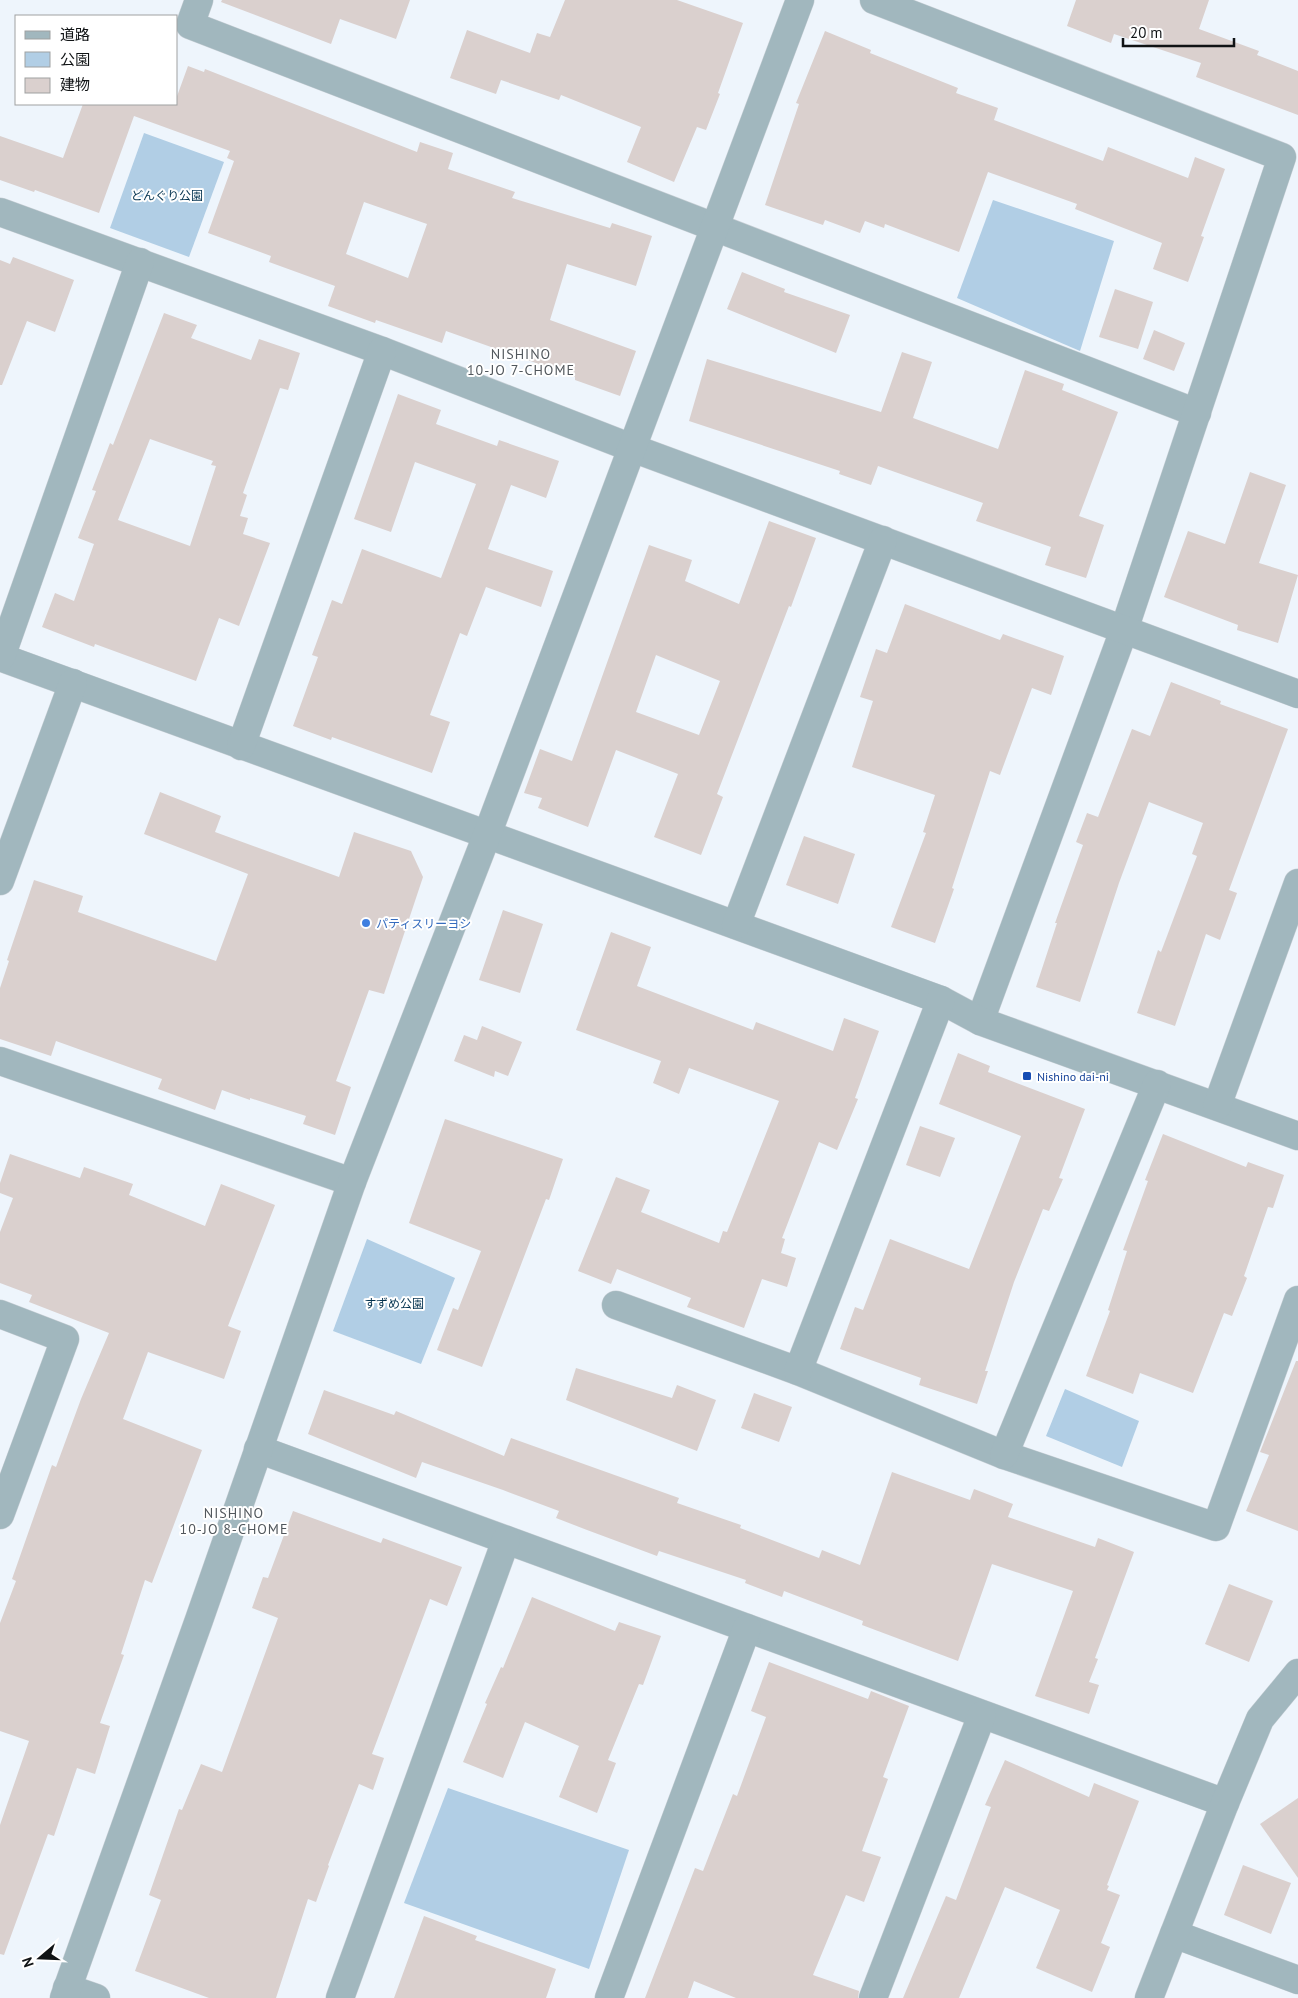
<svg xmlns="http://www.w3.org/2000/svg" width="1298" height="1998" viewBox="0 0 1298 1998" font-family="'PT Sans','Noto Sans JP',sans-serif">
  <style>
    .green { fill: #b1cee5 }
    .building { fill: #dad0ce; fill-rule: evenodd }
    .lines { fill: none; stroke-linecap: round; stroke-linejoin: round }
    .minor-casing { stroke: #cad1d7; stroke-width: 29 }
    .minor { stroke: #a1b7be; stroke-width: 28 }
    .shop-dot { fill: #3f7fe0; stroke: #fff; stroke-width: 2 }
    .transit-dot { fill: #1a4fb4; stroke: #fff; stroke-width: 2 }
    .labels { text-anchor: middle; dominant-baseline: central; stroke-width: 4; stroke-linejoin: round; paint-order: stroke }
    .park-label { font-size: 12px; fill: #02314e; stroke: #fff }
    .shop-label { font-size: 12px; fill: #366cbe; stroke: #fff; text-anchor: start }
    .transit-label { font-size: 12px; fill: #164399; stroke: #fff; text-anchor: start }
    .neighbourhood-label { font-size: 14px; letter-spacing: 1px; fill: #51575c; stroke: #fff }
  </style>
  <rect width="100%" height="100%" fill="#eef5fc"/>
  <!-- green -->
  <g class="green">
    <path d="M144 133 224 162 189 257 110 228Z"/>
    <path d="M993 200 1114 241 1080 351 957 298Z"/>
    <path d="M367 1239 455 1278 421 1364 333 1331Z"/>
    <path d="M1065 1389 1139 1421 1122 1467 1046 1436Z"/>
    <path d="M448 1788 629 1850 589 1969 404 1903Z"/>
  </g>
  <!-- building -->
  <g class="building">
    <path d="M222 0H410L396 39 340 19 331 44 221 2Z"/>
    <path d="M565 0H677L743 23 718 93 720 94 706 130 697 127 674 182 627 162 641 127 561 95 559 100 501 80 496 94 450 78 467 30 530 53 537 33 550 37Z"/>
    <path d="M1076 0H1209L1199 29 1259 51 1257 55 1298 71V115L1196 77 1201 63 1114 34 1111 43 1067 26Z"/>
    <path d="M825 31 871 50 870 53 958 88 956 93 998 108 994 120 1103 161 1108 147 1188 178 1195 157 1225 169 1201 236 1204 237 1188 282 1153 269 1162 243 1075 209 1077 204 988 172 959 252 885 224 884 228 865 221 860 233 825 220 823 225 765 205 799 104 796 103Z"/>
    <path d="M188 66 204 72 205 69 417 152 420 142 453 153 448 169 515 192 512 198 610 228 612 223 652 236 636 286 567 264 550 320 636 351 620 396 575 380V377L446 331 442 343 376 320 375 323 328 306 335 286 269 262 271 256 208 233 234 161 227 158 230 151 134 116 99 213 35 190 34 192 0 180V136L63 158 83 104H176V99ZM364 202 427 224 408 278 346 254Z"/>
    <path d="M13 257 74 280 55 332 27 321 2 385H0V260L10 264Z"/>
    <path d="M742 272 785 289 784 292 850 315 836 353 727 309Z"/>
    <path d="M1115 289 1153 302 1138 349 1099 337Z"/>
    <path d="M164 313 197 325 191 338 251 360 259 339 300 353 288 390 280 388 243 493 247 495 240 516 248 518 243 534 270 543 239 626 219 618 196 681 95 644 94 647 42 627 55 593 74 601 94 544 78 538 96 491 92 490 110 443 113 445ZM150 439 213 461 211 465 216 466 190 546 118 520Z"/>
    <path d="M1154 330 1185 343 1174 371 1143 359Z"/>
    <path d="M902 352 932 362 913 418 998 449 1025 370 1064 384 1062 390 1118 412 1079 516 1104 525 1086 578 1045 565 1051 547 976 521 983 503 878 466 871 485 839 474 840 471 689 421 707 359 881 412Z"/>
    <path d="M398 394 441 410 436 424 497 446 499 440 559 461 546 498 511 485 488 549 553 571 541 607 486 587 467 636 460 633 430 715 450 722 432 773 332 737 331 740 293 726 318 657 312 655 332 600 342 604 362 549 441 578 476 484 415 462 391 532 354 519Z"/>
    <path d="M1250 472 1286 485 1259 563 1298 575 1278 643 1237 630 1238 625 1164 597 1188 531 1225 544Z"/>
    <path d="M769 521 816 538 791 607 789 606 717 794 723 797 701 855 654 837 678 774 616 750 588 827 538 808 542 798 524 793 540 749 572 761 649 545 692 560 685 581 739 604ZM656 655 720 681 699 735 636 712Z"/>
    <path d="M905 604 1000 640 1003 634 1064 656 1051 695 1032 688 1000 775 990 771 952 888 954 889 935 943 891 927 926 833 923 832 935 795 852 767 873 701 860 697 876 649 887 653Z"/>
    <path d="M1171 682 1221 701 1220 704 1288 729 1229 890 1237 893 1220 940 1206 934 1175 1026 1137 1013 1158 950 1161 952 1197 856 1192 854 1203 823 1149 802 1119 883 1080 1002 1036 987 1057 923H1055L1083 845 1076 842 1087 813 1098 817 1132 729 1150 736Z"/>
    <path d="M160 792 221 816 215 832 339 877 354 832 411 851 423 877 384 994 369 990 336 1081 351 1087 335 1135 303 1124 306 1116 250 1098V1100L222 1090 215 1110 158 1089 162 1079 56 1041 51 1056 0 1039V988L9 961 7 960 34 880 83 896 78 912 216 961 248 874 144 834Z"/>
    <path d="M804 836 855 854 838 904 786 885Z"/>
    <path d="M503 910 543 924 520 993 479 980Z"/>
    <path d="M611 932 651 947 637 986 753 1030 756 1022 833 1051 844 1018 879 1031 855 1098 858 1099 837 1150 819 1142 782 1238 785 1239 781 1253 796 1258 787 1287 762 1279 744 1328 687 1307 691 1298 617 1269 611 1284 578 1271 616 1177 650 1190 641 1212 719 1243 723 1231 727 1232 779 1101 689 1068 679 1094 653 1083 661 1061 576 1030Z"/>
    <path d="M482 1026 522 1042 508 1076 495 1071 494 1077 454 1061 464 1035 477 1040Z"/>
    <path d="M958 1053 990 1066 988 1072 1085 1109 1059 1178 1063 1179 1049 1211 1043 1209 1014 1282 985 1371H988L977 1404 919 1385 921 1378 840 1349 855 1307 863 1310 890 1239 969 1269 1021 1136 939 1104Z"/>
    <path d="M445 1119 563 1159 549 1200 546 1199 482 1367 437 1350 453 1308 458 1310 481 1251 409 1223Z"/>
    <path d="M920 1126 955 1138 940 1177 906 1165Z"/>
    <path d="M1163 1134 1246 1167 1248 1162 1284 1175 1273 1208 1268 1207 1244 1276 1247 1278 1232 1316 1224 1313 1193 1393 1140 1373 1133 1394 1086 1376 1110 1311 1108 1310 1127 1251 1123 1250 1148 1181 1145 1180Z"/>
    <path d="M10 1154 80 1178 84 1167 133 1184 129 1195 205 1226 221 1184 275 1205 228 1326 241 1331 224 1379 148 1352 123 1419 202 1450 152 1583 145 1580 121 1654 124 1655 100 1723 110 1726 95 1774 77 1768 54 1836 48 1834 4 1955 0 1954V1825L29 1741 0 1731V1623L16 1581 12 1579 52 1465 56 1467 81 1399 109 1333 29 1302 32 1295 0 1283V1232L13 1198 0 1193V1183Z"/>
    <path d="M1296 1361H1298V1531L1246 1511 1269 1455 1260 1452Z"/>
    <path d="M576 1368 672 1398 677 1385 716 1400 697 1451 566 1400Z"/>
    <path d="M324 1390 394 1415 396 1411 504 1456 511 1438 679 1498 677 1503 741 1525 740 1528 819 1558 822 1550 860 1565 892 1472 970 1500 974 1489 1013 1504 1008 1517 1095 1547 1098 1538 1134 1552 1095 1658 1098 1659 1089 1682 1099 1685 1089 1714 1035 1696 1073 1591 992 1564 958 1661 862 1625 863 1621 784 1591 782 1597 745 1583 746 1580 659 1551 657 1556 587 1530 556 1518 559 1511 503 1490 422 1462 416 1478 308 1434Z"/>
    <path d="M754 1393 792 1407 779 1442 741 1428Z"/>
    <path d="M293 1511 381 1543 383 1538 462 1567 447 1606 430 1599 372 1754 384 1758 373 1790 359 1784 328 1865 329 1866 316 1902 308 1899 276 1998H209L135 1971 161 1900 149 1895 179 1809 182 1810 201 1764 222 1772 278 1618 252 1608 263 1577 268 1578Z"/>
    <path d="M1229 1584 1273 1601 1249 1662 1205 1644Z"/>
    <path d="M532 1597 615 1631 619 1622 661 1636 643 1685 639 1684 608 1760 616 1763 597 1813 559 1797 579 1746 525 1722 503 1778 463 1762 487 1704 485 1703 501 1667 503 1668Z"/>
    <path d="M769 1662 868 1699 871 1691 909 1706 883 1777 888 1779 862 1851 881 1857 864 1902 846 1895 813 1975 859 1991 858 1998H736L694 1981 688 1998H645L695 1868 703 1871 733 1794 737 1796 766 1717 751 1711Z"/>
    <path d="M1005 1760 1089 1797 1094 1783 1139 1801 1107 1885 1109 1886 1107 1890 1120 1895 1101 1943 1110 1947 1092 1992 1036 1968 1060 1910 1005 1887 959 1998H903L946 1896 956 1900 991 1807 985 1805Z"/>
    <path d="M1298 1798V1878L1260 1824Z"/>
    <path d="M1243 1865 1291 1883 1271 1934 1224 1915Z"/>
    <path d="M424 1916 477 1936 475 1940 556 1969 546 1998H394Z"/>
  </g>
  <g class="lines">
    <!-- minor casing -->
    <g class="minor-casing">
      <g id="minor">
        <path d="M199 0 190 25 1197 413"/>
        <path d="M874 0 1282 157 1124 630 980 1021"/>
        <path d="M0 212 382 351 632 448 1298 694"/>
        <path d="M0 657 941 1000 980 1021 1298 1136"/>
        <path d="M1 657 140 262"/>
        <path d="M241 746 382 351"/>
        <path d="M0 881 73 683"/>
        <path d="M736 925 883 540"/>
        <path d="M0 1061 352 1182"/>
        <path d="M1217 1106 1298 883"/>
        <path d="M616 1305 798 1371 1004 1455 1216 1527 1298 1300"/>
        <path d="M0 1314 65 1339 0 1515"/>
        <path d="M798 1371 941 1000"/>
        <path d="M258 1449 1225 1803"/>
        <path d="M1004 1455 1157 1084"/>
        <path d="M1174 1934 1298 1980"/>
        <path d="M67 1988 96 1998"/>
        <path d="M64 1998 199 1620 352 1182 487 835 800 0"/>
        <path d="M340 1998 506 1540"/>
        <path d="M609 1998 747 1628"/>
        <path d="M873 1998 982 1715"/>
        <path d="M1149 1998 1225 1803 1260 1719 1298 1673"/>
      </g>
    </g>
    <!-- minor -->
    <use href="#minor" class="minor"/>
  </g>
  <!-- markers -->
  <circle class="shop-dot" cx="366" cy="923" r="5"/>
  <rect class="transit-dot" x="1022" y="1071" width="10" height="10" rx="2.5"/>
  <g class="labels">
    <!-- park labels -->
    <g class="park-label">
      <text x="167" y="195">どんぐり公園</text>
      <text x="394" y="1303">すずめ公園</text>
    </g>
    <!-- shop labels -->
    <g class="shop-label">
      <text x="376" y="923">パティスリーヨシ</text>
    </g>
    <!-- transit labels -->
    <g class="transit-label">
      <text x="1037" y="1076">Nishino dai-ni</text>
    </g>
    <!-- neighbourhood labels -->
    <g class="neighbourhood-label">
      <text x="521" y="354">NISHINO<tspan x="521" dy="16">10-JO 7-CHOME</tspan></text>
      <text x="234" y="1513">NISHINO<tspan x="234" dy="16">10-JO 8-CHOME</tspan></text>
    </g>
  </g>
  <!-- legend -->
  <rect x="15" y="15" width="162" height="90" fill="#ffffff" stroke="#9fa1a1"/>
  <rect x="25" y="31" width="25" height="8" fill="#a1b7be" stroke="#9fa1a1"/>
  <text x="60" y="40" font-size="15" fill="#101315">道路</text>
  <rect x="25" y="52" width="25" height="15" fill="#b1cee5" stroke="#9fa1a1"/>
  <text x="60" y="65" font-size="15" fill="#101315">公園</text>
  <rect x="25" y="78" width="25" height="15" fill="#dad0ce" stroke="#9fa1a1"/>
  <text x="60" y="90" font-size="15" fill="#101315">建物</text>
  <!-- north arrow -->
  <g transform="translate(40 1958) rotate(251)" stroke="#ffffff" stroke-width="4" paint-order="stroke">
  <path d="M0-4L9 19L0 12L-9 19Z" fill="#101315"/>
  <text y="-8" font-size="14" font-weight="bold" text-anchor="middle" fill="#101315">N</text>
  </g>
  <!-- scale -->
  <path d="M1123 38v8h111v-8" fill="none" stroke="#101315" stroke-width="2.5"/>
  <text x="1130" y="38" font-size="15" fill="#101315" stroke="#ffffff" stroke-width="4" paint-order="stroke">20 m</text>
</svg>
